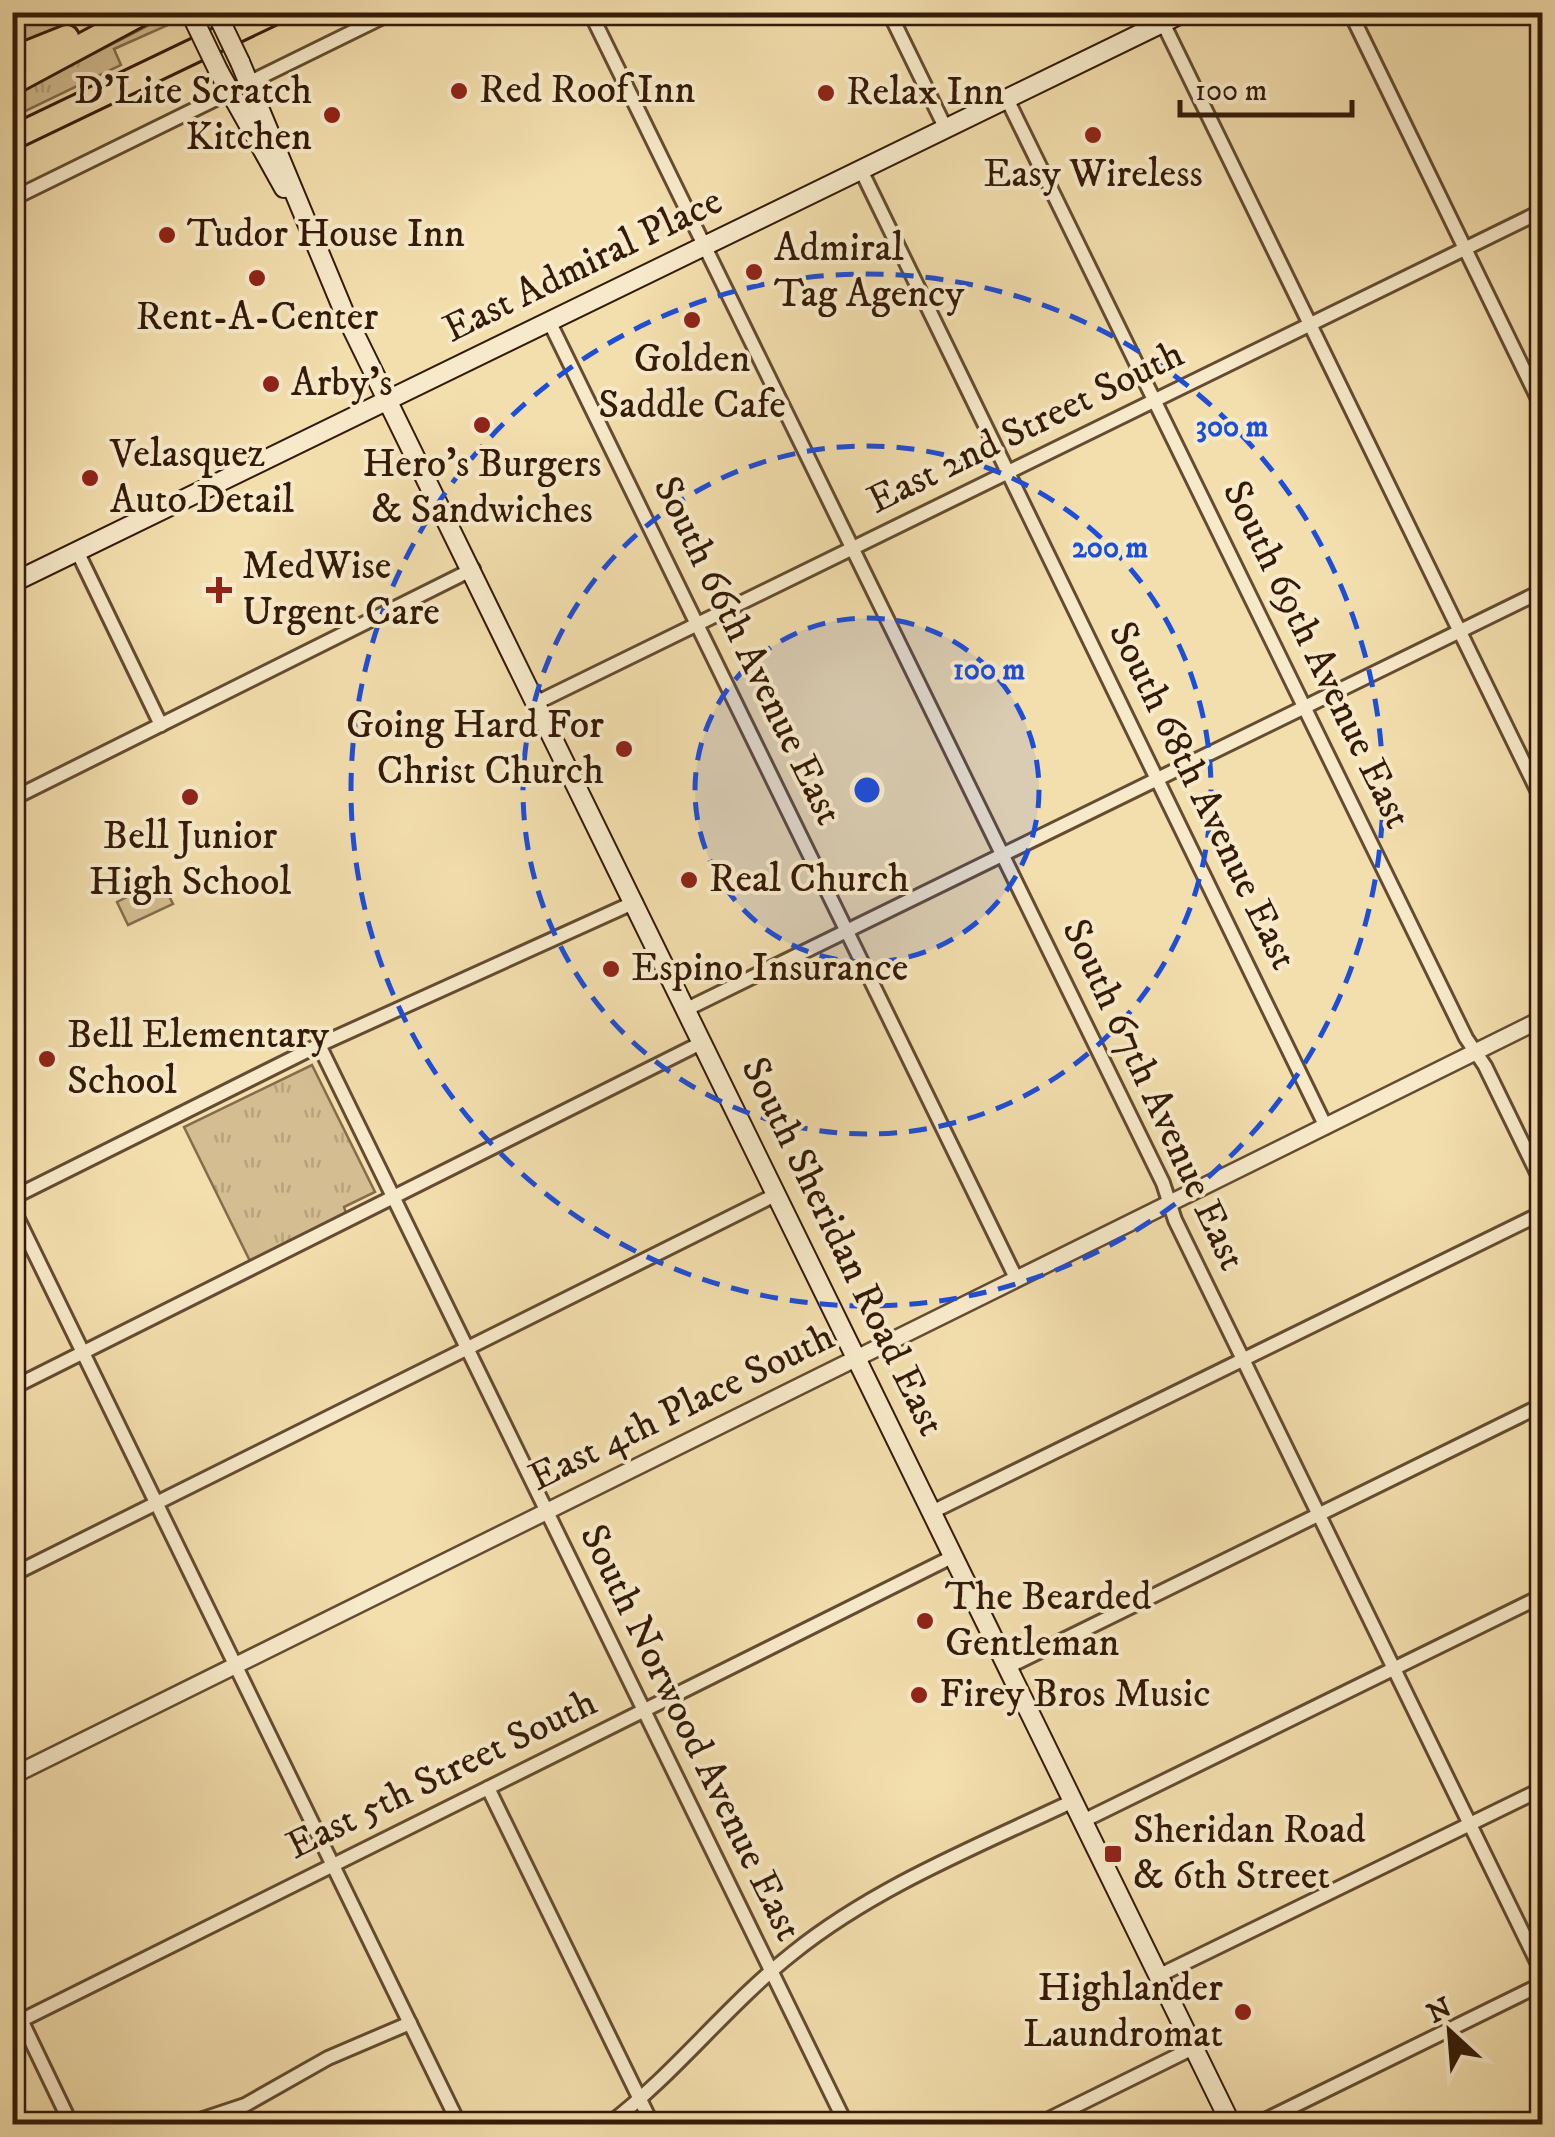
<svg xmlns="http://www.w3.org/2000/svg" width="1555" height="2137" viewBox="0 0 1555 2137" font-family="'IM FELL DW Pica',serif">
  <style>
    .grass { fill: url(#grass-tufts); stroke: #846c4c; stroke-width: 2.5 }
    .pitch { fill: #d3bd91; stroke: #846c4c; stroke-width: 2.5 }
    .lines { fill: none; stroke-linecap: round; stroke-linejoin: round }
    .minor-casing { stroke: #644b31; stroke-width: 18 }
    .tertiary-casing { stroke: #644b31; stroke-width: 20 }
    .secondary-casing { stroke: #341a08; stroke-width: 22 }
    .motorway-casing { stroke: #341a08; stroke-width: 28 }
    .minor { stroke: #f7eaca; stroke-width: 12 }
    .tertiary { stroke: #f7eaca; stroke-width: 15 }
    .secondary { stroke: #f7eaca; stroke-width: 18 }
    .motorway { stroke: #f3dead; stroke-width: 22 }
    .secondary-bridge-casing { stroke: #341a08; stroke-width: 22; stroke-linecap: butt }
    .secondary-bridge { stroke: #f7eaca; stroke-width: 18 }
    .ring { fill: none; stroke: #1d4ed8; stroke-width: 5; stroke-dasharray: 18 12 }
    .poi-dot { fill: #8f2418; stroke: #f7eaca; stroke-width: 4 }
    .labels { text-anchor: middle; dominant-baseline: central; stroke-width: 8; stroke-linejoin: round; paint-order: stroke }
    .poi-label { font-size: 40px; fill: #341a08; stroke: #f7eaca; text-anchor: start }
    .street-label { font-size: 40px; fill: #341a08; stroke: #f7eaca }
    .centre { fill: #1d4ed8; stroke: #f7eaca; stroke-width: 5 }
    .ring-label { font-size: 30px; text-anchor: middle; font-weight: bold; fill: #1d4ed8; stroke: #f7eaca; stroke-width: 8; stroke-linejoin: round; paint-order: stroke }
  </style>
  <defs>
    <pattern id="grass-tufts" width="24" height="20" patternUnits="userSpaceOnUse" patternTransform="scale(2.5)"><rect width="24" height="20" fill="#d3bd91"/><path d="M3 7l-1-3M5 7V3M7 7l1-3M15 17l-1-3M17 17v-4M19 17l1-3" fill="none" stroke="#b6a27c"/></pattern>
  </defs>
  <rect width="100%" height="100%" fill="#f3dead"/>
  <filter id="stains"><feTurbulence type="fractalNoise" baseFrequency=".002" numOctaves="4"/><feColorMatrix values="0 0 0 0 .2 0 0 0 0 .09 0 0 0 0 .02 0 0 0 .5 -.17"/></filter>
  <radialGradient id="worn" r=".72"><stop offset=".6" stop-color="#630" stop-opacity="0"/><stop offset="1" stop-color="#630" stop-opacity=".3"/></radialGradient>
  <!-- grass -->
  <g class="grass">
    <path d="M37 13H63L65 17 102 13 13 50V24Z"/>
    <path d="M167 16 177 21 114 49 121 65 13 117V95Z"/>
    <path d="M312 1065 375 1192 344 1207 346 1213 250 1261 184 1127Z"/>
  </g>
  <!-- pitch -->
  <path class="pitch" d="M161 880 173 904 128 925 117 902Z"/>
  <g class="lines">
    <!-- minor casing -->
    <g class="minor-casing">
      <g id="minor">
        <path d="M590 12 1163 1183 1175 1220 1542 1972"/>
        <path d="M889 12 946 129"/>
        <path d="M1350 12 1542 407"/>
        <path d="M1163 23 1542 800"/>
        <path d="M1007 99 1466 1038 1485 1066 1542 1183"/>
        <path d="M861 170 1326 1127"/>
        <path d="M12 199 393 12"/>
        <path d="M549 321 1016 1278"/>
        <path d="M77 551 161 725"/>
        <path d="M538 702 1542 211"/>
        <path d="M12 799 473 569"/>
        <path d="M687 1009 1542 591"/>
        <path d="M319 1045 846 2124"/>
        <path d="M12 1198 319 1045 635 902"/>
        <path d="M12 1207 459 2124"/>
        <path d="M12 1388 703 1042"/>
        <path d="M932 1512 1542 1213"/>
        <path d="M12 1575 777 1194"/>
        <path d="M1008 1667 1542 1405"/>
        <path d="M488 1788 652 2124"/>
        <path d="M1083 1821 1542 1596"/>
        <path d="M1158 1976 1542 1789"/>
        <path d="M12 2001 71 2124"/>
        <path d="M12 2025 954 1556"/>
        <path d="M191 2123 245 2105 328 2058 410 2023"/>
        <path d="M609 2124C676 2073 727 2005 793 1953 875 1887 978 1846 1073 1801"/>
        <path d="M1039 2124 1193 2048"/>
        <path d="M1257 2124 1542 1984"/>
      </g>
    </g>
    <!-- tertiary casing -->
    <g class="tertiary-casing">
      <path id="tertiary" d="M12 1776 1542 1019"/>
    </g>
    <!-- secondary casing -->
    <g class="secondary-casing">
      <g id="secondary">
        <path d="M240 62 344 312 1231 2124"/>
        <path d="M219 72 284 188"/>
        <path d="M12 583 1185 12"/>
      </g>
    </g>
    <!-- motorway casing -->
    <g class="motorway-casing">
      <g id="motorway">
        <path d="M12 59 67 37"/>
        <path d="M12 83 144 12"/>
        <path d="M12 138 275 12"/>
      </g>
    </g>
    <!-- minor -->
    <use href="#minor" class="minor"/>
    <!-- tertiary -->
    <use href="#tertiary" class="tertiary"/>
    <!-- secondary -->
    <use href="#secondary" class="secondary"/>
    <!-- motorway -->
    <use href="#motorway" class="motorway"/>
    <!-- secondary-bridge casing -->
    <g class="secondary-bridge-casing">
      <g id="secondary-bridge">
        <path d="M216 12 240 62"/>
        <path d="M193 18 219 72"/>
      </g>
    </g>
    <!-- secondary-bridge -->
    <use href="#secondary-bridge" class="secondary-bridge"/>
  </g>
  <!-- distance rings -->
  <circle cx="867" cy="790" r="172" fill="#1d4ed8" fill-opacity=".12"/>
  <g class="ring">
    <circle cx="867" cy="790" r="172"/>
    <circle cx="867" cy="790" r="344"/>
    <circle cx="867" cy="790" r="516"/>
  </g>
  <!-- markers -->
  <g class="poi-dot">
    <circle cx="459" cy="91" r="10"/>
    <circle cx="826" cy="93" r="10"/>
    <circle cx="332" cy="115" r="10"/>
    <circle cx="1093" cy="135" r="10"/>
    <circle cx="167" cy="235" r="10"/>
    <circle cx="754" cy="272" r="10"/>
    <circle cx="257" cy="278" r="10"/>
    <circle cx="692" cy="320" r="10"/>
    <circle cx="271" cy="384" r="10"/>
    <circle cx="482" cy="425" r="10"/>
    <circle cx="90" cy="478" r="10"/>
    <path d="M214 575h10v10h10v10h-10v10h-10v-10h-10v-10h10z"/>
    <circle cx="624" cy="749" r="10"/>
    <circle cx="190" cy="797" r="10"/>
    <circle cx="689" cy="880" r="10"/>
    <circle cx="611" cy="969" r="10"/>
    <circle cx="47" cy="1059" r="10"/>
    <circle cx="925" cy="1621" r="10"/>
    <circle cx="919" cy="1695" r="10"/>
    <rect x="1103" y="1844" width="20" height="20" rx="5"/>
    <circle cx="1243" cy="2012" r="10"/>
  </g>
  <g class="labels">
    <!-- poi labels -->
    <g class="poi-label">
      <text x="479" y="91">Red Roof Inn</text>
      <text x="312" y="92" text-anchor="end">D'Lite Scratch<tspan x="312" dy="46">Kitchen</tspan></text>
      <text x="846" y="93">Relax Inn</text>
      <text x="1093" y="175" text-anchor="middle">Easy Wireless</text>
      <text x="187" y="235">Tudor House Inn</text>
      <text x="774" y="249">Admiral<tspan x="774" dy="46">Tag Agency</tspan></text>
      <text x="257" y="318" text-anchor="middle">Rent-A-Center</text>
      <text x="692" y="360" text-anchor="middle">Golden<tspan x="692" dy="46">Saddle Cafe</tspan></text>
      <text x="291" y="384">Arby's</text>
      <text x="110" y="455">Velasquez<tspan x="110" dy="46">Auto Detail</tspan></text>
      <text x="482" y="465" text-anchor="middle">Hero's Burgers<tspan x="482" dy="46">&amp; Sandwiches</tspan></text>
      <text x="242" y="567">MedWise<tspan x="242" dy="46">Urgent Care</tspan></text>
      <text x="604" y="726" text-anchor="end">Going Hard For<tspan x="604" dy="46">Christ Church</tspan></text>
      <text x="190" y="837" text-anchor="middle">Bell Junior<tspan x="190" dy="46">High School</tspan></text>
      <text x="709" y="880">Real Church</text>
      <text x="631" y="969">Espino Insurance</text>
      <text x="67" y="1036">Bell Elementary<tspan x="67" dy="46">School</tspan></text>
      <text x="945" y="1598">The Bearded<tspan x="945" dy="46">Gentleman</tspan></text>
      <text x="939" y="1695">Firey Bros Music</text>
      <text x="1133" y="1831">Sheridan Road<tspan x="1133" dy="46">&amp; 6th Street</tspan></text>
      <text x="1223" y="1989" text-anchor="end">Highlander<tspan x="1223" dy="46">Laundromat</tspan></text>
    </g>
    <!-- street labels -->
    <g class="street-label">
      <text transform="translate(583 266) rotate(-26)">East Admiral Place</text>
      <text transform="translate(1026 428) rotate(-26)">East 2nd Street South</text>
      <text transform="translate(747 651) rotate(64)">South 66th Avenue East</text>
      <text transform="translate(1316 655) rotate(64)">South 69th Avenue East</text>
      <text transform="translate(1202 796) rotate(64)">South 68th Avenue East</text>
      <text transform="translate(1153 1095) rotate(65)">South 67th Avenue East</text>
      <text transform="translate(842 1247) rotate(64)">South Sheridan Road East</text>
      <text transform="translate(682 1408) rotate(-26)">East 4th Place South</text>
      <text transform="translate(690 1733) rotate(64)">South Norwood Avenue East</text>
      <text transform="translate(442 1775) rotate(-26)">East 5th Street South</text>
    </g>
  </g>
  <circle cx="867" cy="790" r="15" class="centre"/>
  <g class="ring-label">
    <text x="1232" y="436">300 m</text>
    <text x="1110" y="557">200 m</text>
    <text x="989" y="679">100 m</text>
  </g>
  <!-- margin -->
  <rect width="1555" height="2137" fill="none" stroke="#f3dead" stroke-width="50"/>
  <rect x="15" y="15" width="1525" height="2107" fill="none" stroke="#341a08" stroke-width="5"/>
  <rect x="25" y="25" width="1505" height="2087" fill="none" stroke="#341a08" stroke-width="2.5"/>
  <!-- north arrow -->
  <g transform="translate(1450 2032) rotate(334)" stroke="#f7eaca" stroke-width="8" paint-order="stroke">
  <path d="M0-8L18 38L0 25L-18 38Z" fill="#341a08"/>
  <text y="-15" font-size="28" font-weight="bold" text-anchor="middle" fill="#341a08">N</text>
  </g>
  <!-- scale -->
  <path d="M1180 100v15h172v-15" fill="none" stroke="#341a08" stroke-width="5"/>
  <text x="1195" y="100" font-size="30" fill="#341a08" stroke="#f7eaca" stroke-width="8" paint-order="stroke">100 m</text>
  <rect width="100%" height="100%" filter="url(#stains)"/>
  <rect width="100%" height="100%" fill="url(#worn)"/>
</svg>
